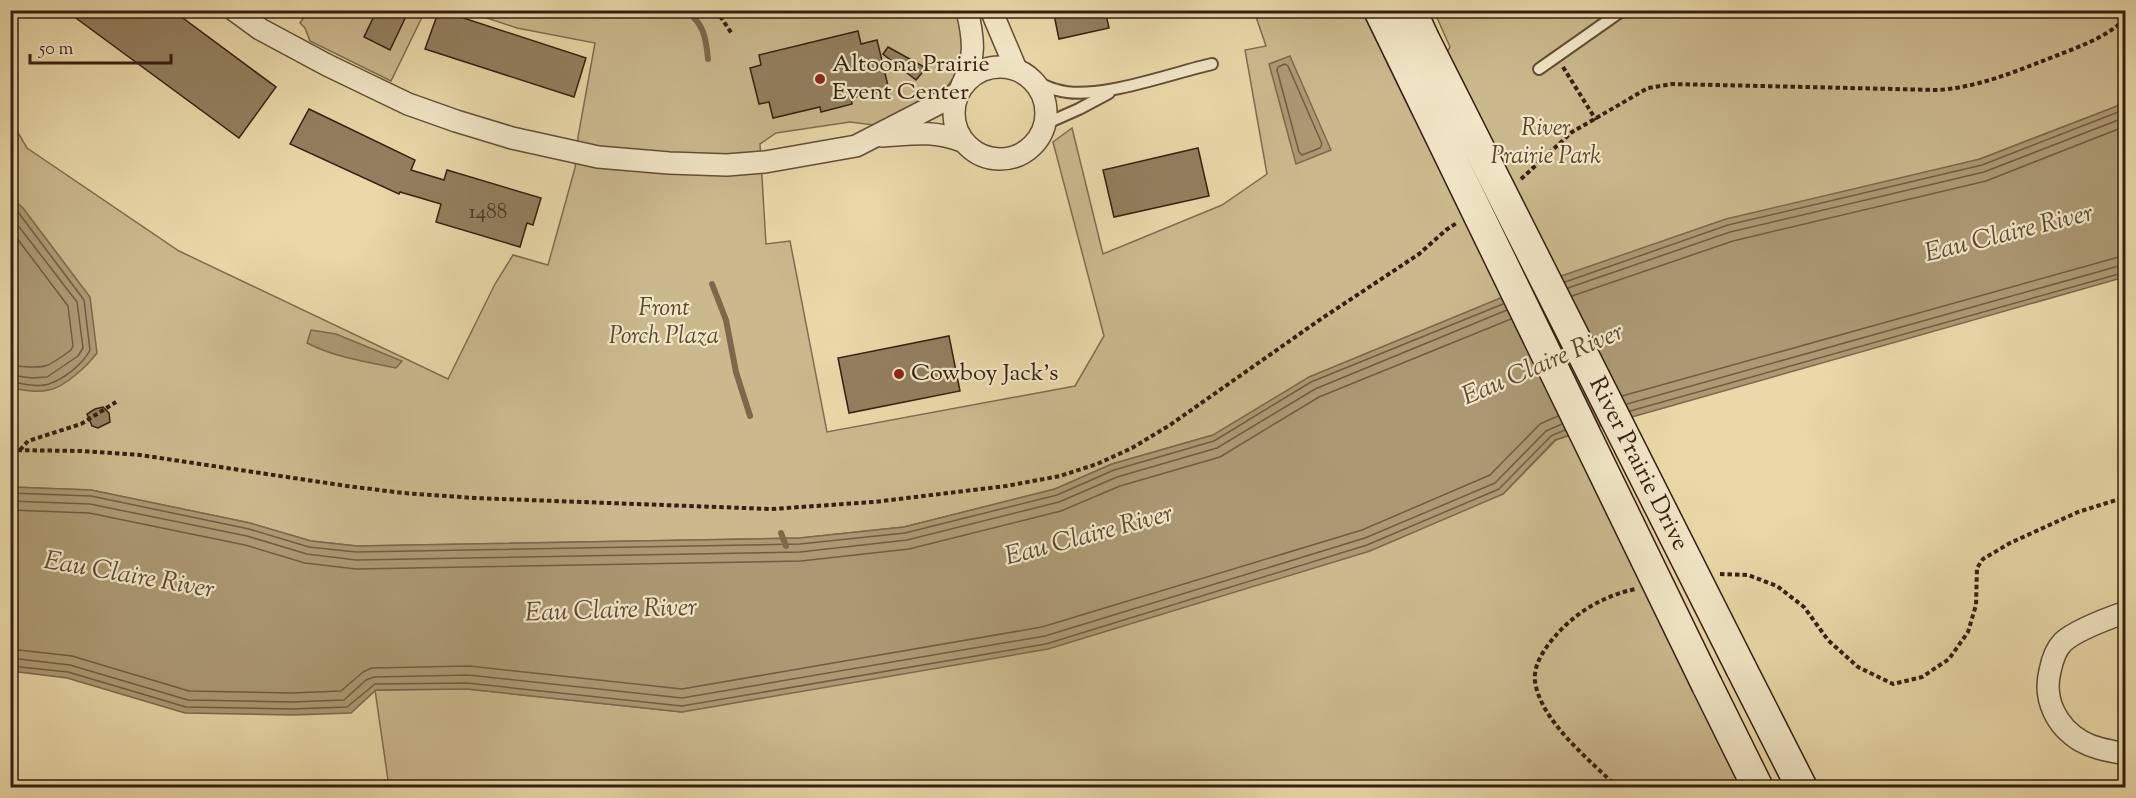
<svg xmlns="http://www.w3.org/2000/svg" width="2136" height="798" viewBox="0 0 2136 798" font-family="'Sorts Mill Goudy',serif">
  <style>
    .green { fill: #cbb98e; stroke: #806c4f; stroke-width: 1.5 }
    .water { fill: #ac9974; stroke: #7d684c; stroke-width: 1.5 }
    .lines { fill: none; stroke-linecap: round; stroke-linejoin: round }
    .shore { stroke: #715c42; stroke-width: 1.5 }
    .stream { stroke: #7d684c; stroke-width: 6 }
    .building { fill: #937f5f; stroke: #361f10; stroke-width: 1.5 }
    .lane-casing { stroke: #634d36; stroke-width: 14 }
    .street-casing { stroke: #634d36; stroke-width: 24 }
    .secondary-casing { stroke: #361f10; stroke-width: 33 }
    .path { stroke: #361f10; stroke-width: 4; stroke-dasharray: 4.5 3; stroke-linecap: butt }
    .lane { stroke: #f1e6c6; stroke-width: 10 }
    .street { stroke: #f1e6c6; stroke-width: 21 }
    .secondary { stroke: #f1e6c6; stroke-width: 30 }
    .secondary-bridge-casing { stroke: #361f10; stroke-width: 33; stroke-linecap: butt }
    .secondary-bridge { stroke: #f1e6c6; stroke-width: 30 }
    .poi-dot { fill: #8f2418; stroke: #f1e6c6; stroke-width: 2 }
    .labels { text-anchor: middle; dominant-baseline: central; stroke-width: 4.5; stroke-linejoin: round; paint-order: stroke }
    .number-label { font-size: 21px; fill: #4d3724 }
    .poi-label { font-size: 24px; fill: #361f10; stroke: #f1e6c6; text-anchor: start }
    .park-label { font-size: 24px; font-style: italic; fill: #5b4630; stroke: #f1e6c6 }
    .street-label { font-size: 24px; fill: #361f10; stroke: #f1e6c6 }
    .water-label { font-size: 26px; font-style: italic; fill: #5f4a33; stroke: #f1e6c6 }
  </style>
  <rect width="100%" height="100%" fill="#e9d8a8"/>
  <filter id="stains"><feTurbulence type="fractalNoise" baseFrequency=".00333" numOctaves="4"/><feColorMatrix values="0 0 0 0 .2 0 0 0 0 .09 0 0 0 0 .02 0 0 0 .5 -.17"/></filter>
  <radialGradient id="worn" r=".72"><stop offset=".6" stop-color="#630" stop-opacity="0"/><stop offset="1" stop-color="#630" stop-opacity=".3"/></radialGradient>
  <!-- green -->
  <g class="green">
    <path d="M308 11H425L391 81 310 41 305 28 300 23Z"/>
    <path d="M466 11H958L964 54 955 76 945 89 874 125 850 122 776 133 760 144 766 244 790 241 827 432 1075 386 1104 336 1053 142 1072 128 1103 254 1222 205 1267 174 1245 50 1266 46 1254 11H1362L1411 112 1450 47 1434 11H2125V103L1980 159 1213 435 1112 464 1055 489 904 527 800 538 357 546 311 541 250 523 91 490 11 487 10 119 27 148 179 251 448 379 495 284 513 255 548 265 575 168 578 137 595 43 517 28Z"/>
    <path d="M1579 432 1750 787H389L375 690 467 689 682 712 1503 494 1556 440Z"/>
  </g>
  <!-- water -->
  <g class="water">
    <path d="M1290 56 1331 150 1296 164 1269 64Z"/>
    <path d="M2125 103V277L1579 432 1555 440 1503 494 1370 551 1048 649 682 712 467 689 376 690 351 713 292 715 185 713 67 678 11 671V487L91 490 250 523 311 541 357 546 800 538 904 527 1055 489 1112 464 1213 435 1309 377 1515 292 1726 219 1980 159Z"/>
    <path d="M11 197 23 208 90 297 97 353C87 366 65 387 49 390 36 393 23 390 11 388Z"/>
    <path d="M311 330 336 334 402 361 396 368C366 362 334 357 307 343Z"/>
  </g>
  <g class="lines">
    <!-- shore -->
    <g class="shore">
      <path d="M1285 64 1288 66 1322 144 1320 148 1302 155 1299 152 1277 70 1278 67Z"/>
      <path d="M10 205 18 212 84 300 90 350C83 364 64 379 49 384 37 388 23 383 10 382"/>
      <path d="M10 215 77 302 83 348 78 356 47 377 32 378 10 375"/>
      <path d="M10 229 68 306 73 346 71 350C41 372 46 367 10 366"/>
      <path d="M1565 282 1728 225 1982 165 2126 109"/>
      <path d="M1568 288 1730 232 1984 172 2126 117"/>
      <path d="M1572 296 1733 241 1986 181 2126 126"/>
      <path d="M1622 396 2126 255"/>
      <path d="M1627 404 2126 264"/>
      <path d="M1630 411 2126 272"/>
      <path d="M10 493 91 496 249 529 309 547 356 552 800 544 905 533 1057 495 1114 470 1214 441 1311 382 1503 304"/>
      <path d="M10 501 90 504 247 536 307 554 356 560 800 552 907 540 1059 502 1117 477 1217 448 1315 389 1507 310"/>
      <path d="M10 510 89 513 245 545 305 563 356 569 801 561 909 549 1061 511 1120 486 1220 457 1319 397 1511 319"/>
      <path d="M10 649 72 656 189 691 291 693 341 691 363 672 372 668 469 666 682 689 1042 627 1362 530 1490 475 1540 424 1558 416"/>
      <path d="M10 658 70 665 188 700 291 702 344 700 366 680 374 677 468 675 682 698 1045 636 1365 538 1495 483 1546 431 1562 424"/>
      <path d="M10 666 68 672 186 707 292 709 347 707 375 684 467 683 682 706 1046 644 1367 545 1499 489 1551 436 1565 430"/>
    </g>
    <!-- stream -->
    <g class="stream">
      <path d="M685 10C704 23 706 38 708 59"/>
      <path d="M712 284 726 320 736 372 750 416"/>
      <path d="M781 533 786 546"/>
    </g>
  </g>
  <!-- building -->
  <g class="building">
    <path d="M65 10H172L276 87 239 138Z"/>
    <path d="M377 10H409L390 50 364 37Z"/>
    <path d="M439 10 586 58 574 97 425 49Z"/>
    <path d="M1053 10H1105L1109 28 1059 39Z"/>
    <path d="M858 31 861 44 877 40 889 90 851 98 852 104 821 112 820 107 773 118 769 102 759 104 750 68 761 65 759 55Z"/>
    <path d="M888 47 926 68 916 80 883 54Z"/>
    <path d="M309 109 415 160 411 170 444 180 447 170 541 198 533 225 527 223 520 247 436 222 441 204 400 192 399 194 290 144Z"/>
    <path d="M1198 148 1209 196 1114 217 1103 170Z"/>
    <path d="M949 336 960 391 849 413 838 358Z"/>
    <path d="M103 407 109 413 110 422 98 428 92 426 87 414 95 409Z"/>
  </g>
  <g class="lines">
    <!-- lane casing -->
    <g class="lane-casing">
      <g id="lane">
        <path d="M1539 69 1623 10"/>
        <path d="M1031 79C1039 83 1048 88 1057 90 1096 102 1171 73 1212 64"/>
        <path d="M1045 124 1079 109 1109 93"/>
      </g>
    </g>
    <!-- street casing -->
    <g class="street-casing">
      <g id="street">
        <path d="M234 10 260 29 327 65 408 104 456 121 512 138 598 157 669 163 727 165 765 162 856 146 957 94"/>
        <path d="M991 10 1016 69"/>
        <circle cx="1000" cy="113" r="46"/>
        <path d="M962 85C976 58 974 40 967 10"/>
        <path d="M882 136C913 134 932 130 962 141"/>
        <path d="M2126 612C2109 618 2076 630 2063 642 2056 649 2052 661 2050 671 2043 699 2056 726 2081 741 2095 749 2110 751 2126 754"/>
      </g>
    </g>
    <!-- secondary casing -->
    <g class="secondary-casing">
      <g id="secondary">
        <path d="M1379 10 1398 49"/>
        <path d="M1411 10 1423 37"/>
        <path d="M1741 668 1802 788"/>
        <path d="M1707 685 1758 788"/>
      </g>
    </g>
    <!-- path -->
    <g class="path">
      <path d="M716 10 732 34"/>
      <path d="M1563 67 1596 120"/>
      <path d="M1521 179 1572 132 1648 88 1672 84 1938 90C1979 87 2014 72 2053 57 2078 47 2106 38 2126 18"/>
      <path d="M10 450 81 451 140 455 347 486 403 493 474 498 771 509 874 502 1006 486 1060 476 1097 464 1132 448 1170 425 1318 321 1419 254 1446 230 1458 222"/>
      <path d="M20 450 28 441 81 424 116 402"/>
      <path d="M1720 574 1748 575 1777 586 1804 607 1828 640 1858 667 1893 684 1922 677 1949 659 1968 632 1976 605 1977 568 1983 559 2010 543 2078 512 2126 497"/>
      <path d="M1618 788C1591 761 1540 721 1535 681 1533 663 1547 645 1558 633 1579 610 1606 595 1636 589"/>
    </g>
    <!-- lane -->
    <use href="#lane" class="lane"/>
    <!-- street -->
    <use href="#street" class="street"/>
    <!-- secondary -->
    <use href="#secondary" class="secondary"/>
    <!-- secondary-bridge casing -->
    <g class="secondary-bridge-casing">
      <g id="secondary-bridge">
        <path d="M1423 37 1741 668"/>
        <path d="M1398 49 1707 685"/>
      </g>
    </g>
    <!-- secondary-bridge -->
    <use href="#secondary-bridge" class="secondary-bridge"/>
  </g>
  <!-- markers -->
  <g class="poi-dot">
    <circle cx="820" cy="79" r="6"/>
    <circle cx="899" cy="374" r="6"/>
  </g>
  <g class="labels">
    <!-- number labels -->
    <g class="number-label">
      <text x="488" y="213">1488</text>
    </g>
    <!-- poi labels -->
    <g class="poi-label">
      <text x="832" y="65">Altoona Prairie<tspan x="832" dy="28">Event Center</tspan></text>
      <text x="911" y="374">Cowboy Jack's</text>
    </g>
    <!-- park labels -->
    <g class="park-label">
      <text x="1546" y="129">River<tspan x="1546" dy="28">Prairie Park</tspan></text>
      <text x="664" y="309">Front<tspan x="664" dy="28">Porch Plaza</tspan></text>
    </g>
    <!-- street labels -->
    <g class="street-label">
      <text transform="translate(1638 464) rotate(63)">River Prairie Drive</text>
    </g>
    <!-- water labels -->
    <g class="water-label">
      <text transform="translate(2009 234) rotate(-14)">Eau Claire River</text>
      <text transform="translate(1543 365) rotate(-23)">Eau Claire River</text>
      <text transform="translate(1089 536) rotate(-15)">Eau Claire River</text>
      <text transform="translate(129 576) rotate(10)">Eau Claire River</text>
      <text transform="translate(611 611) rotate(-2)">Eau Claire River</text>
    </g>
  </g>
  <!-- margin -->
  <rect width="2136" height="798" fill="none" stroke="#e9d8a8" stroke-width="36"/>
  <rect x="12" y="12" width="2112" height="774" fill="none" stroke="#361f10" stroke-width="3"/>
  <rect x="18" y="18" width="2100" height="762" fill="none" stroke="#361f10" stroke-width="1.5"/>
  <!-- scale -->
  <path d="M30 54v9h141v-9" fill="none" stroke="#361f10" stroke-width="3"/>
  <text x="39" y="54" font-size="18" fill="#361f10" stroke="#f1e6c6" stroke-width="4.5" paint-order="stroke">50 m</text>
  <rect width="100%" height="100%" filter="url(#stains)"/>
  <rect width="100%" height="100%" fill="url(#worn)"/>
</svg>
